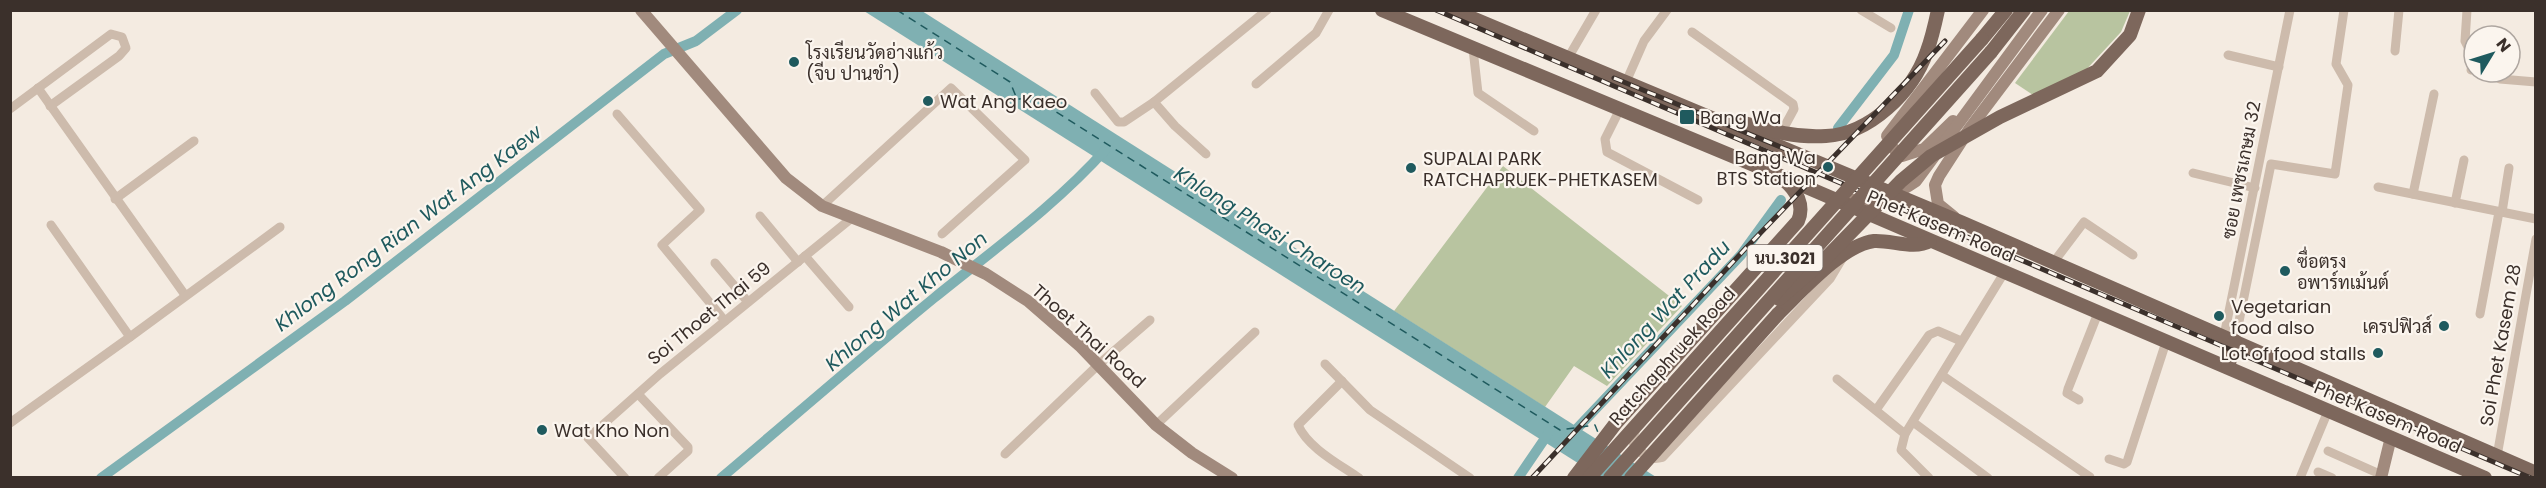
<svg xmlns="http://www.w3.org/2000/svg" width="2546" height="488" viewBox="0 0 2546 488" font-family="Poppins,Sarabun,sans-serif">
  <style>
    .green { fill: #b8c4a0 }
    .water { fill: #7fb0b2 }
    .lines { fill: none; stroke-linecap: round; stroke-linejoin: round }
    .canal { stroke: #7fb0b2; stroke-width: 10 }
    .ferry { stroke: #1f5a5e; stroke-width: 1.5; stroke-dasharray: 8 6; stroke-linecap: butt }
    .minor { stroke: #cdbbac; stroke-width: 9 }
    .tertiary { stroke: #cdbbac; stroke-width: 10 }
    .secondary { stroke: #a18a7d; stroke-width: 12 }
    .primary { stroke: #7d675c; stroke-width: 14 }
    .rail-casing { stroke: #3b302b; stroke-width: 5 }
    .rail { stroke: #fbf5ee; stroke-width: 3; stroke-dasharray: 9; stroke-linecap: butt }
    .primary-bridge { stroke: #7d675c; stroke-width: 14 }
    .poi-dot { fill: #1f5a5e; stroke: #fbf5ee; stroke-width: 2 }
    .labels { text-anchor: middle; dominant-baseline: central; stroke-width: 4.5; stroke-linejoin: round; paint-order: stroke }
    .shield { fill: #fbf5ee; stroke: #756b66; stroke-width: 1.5 }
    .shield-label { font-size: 16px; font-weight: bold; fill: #3b302b }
    .poi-label { font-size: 18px; fill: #3b302b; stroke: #fbf5ee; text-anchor: start }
    .street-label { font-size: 18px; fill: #3b302b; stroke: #fbf5ee }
    .water-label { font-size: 20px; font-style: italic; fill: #1f5a5e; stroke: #fbf5ee }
  </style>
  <rect width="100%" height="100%" fill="#f4ebe1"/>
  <!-- green -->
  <g class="green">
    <path d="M2069 11H2130L2121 32 2084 72 2033 95 2015 83Z"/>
    <path d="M1503 166 1682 306 1607 386 1574 366 1545 407 1394 311Z"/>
  </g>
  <!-- water -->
  <path class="water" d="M864 11H922L1656 477H1600Z"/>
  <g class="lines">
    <!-- canal -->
    <g class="canal">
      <path d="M1838 128 1894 55 1909 10"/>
      <path d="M1569 437 1741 255 1781 200"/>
      <path d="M101 478 345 301 664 54 696 41 737 10"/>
      <path d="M721 478C792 418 862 357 934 298 993 250 1055 206 1106 149"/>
      <path d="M1518 478 1550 431"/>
    </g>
    <!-- ferry -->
    <path class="ferry" d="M897 10 1010 82 1017 99 1034 98 1560 430 1595 425 1599 435"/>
    <!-- minor -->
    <g class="minor">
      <path d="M1861 10 1891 28"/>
      <path d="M2467 10 2465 41 2474 59 2471 70"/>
      <path d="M1692 32 1793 104 1794 109 1781 133"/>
      <path d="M1473 49 1478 93 1534 131"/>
      <path d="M2395 51 2399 10"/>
      <path d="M2228 55 2279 67"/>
      <path d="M1568 58 1596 10"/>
      <path d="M2500 79 2536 82"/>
      <path d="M1626 82 1644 41 1667 10"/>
      <path d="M1256 84 1316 33 1329 10"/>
      <path d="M38 88 185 295"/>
      <path d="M1095 93 1118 122H1124L1154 102 1267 10"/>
      <path d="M1154 102 1175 126 1206 154"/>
      <path d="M10 109 111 34 122 37 126 48 119 56 50 106"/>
      <path d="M1619 111 1605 139 1607 152 1698 200"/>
      <path d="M617 114 700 210 662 245 725 321"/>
      <path d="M2193 173 2255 188"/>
      <path d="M2378 187 2536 219"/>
      <path d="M2413 194 2434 94"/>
      <path d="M115 199 194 141"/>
      <path d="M2455 203 2464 160"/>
      <path d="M822 206 951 88 1025 160 942 234"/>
      <path d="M2502 212 2509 168"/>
      <path d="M760 216 798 262"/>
      <path d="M51 225 130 337 280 227"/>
      <path d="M805 256 849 307"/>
      <path d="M715 263 748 302"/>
      <path d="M2053 263 2084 222 2133 255"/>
      <path d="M2480 314 2499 212"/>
      <path d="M2224 336 2290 10"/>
      <path d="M2235 341 2271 164 2335 174 2348 85 2336 64 2344 10"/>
      <path d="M1325 364 1370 410 1470 478"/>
      <path d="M1943 376 2090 477"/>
      <path d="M1837 379 1905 434"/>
      <path d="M1342 381 1298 425C1308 448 1339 464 1359 478"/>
      <path d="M638 394 688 447V451L658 478"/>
      <path d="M2079 400 2067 393 2068 389 2098 313"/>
      <path d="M1876 410 1929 335 1938 331 1961 341"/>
      <path d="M1913 422 1988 478"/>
      <path d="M10 423 130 337"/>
      <path d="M1156 425 1255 332"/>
      <path d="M2328 451 2382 475"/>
      <path d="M1005 454 1098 365 1150 320"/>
      <path d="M2497 456 2536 239"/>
      <path d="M2109 459 2124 464 2127 462 2166 342"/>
      <path d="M2318 472 2332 478"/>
      <path d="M625 478 588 438 660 374 853 217"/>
      <path d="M1929 478 1901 450 1905 434 2004 273"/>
      <path d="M2300 478 2328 411"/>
    </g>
    <!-- tertiary -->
    <path class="tertiary" d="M1636 428 1632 439C1637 451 1648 461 1662 457L1830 278 1842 258"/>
    <!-- secondary -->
    <g class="secondary">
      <path d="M641 10 786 178 822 206 941 252 986 274 1028 301 1081 347 1156 425 1192 453 1232 478"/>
      <path d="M1887 136 1983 10"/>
      <path d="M1894 149 1902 156 1924 149 1953 121"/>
      <path d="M1852 200C1877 202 1896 195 1916 181L2042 10"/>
      <path d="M1954 217 1938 204 1935 185 1939 176 1970 128 2059 10"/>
      <path d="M2381 478 2391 437"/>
    </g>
    <!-- primary -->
    <g class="primary">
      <path d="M1382 10 1778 175 2485 478"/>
      <path d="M1453 10 1963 223 2536 473"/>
      <path d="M1982 39 2006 10"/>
      <path d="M1991 52 2024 10"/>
      <path d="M1744 123C1771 131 1797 138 1826 136 1870 134 1913 92 1927 51 1932 38 1935 24 1938 10"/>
      <path d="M1778 314C1801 292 1842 245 1874 241 1892 240 1914 250 1930 241"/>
      <path d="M2228 367 2235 341"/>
      <path d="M1574 478 1616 423 1798 221C1805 205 1796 190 1784 180"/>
    </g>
    <!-- rail casing -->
    <g class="rail-casing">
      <g id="rail">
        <path d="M1436 10 2531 478"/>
        <path d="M1614 78 1800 155"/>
        <path d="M1532 478 1745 249 1945 41"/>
      </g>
    </g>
    <!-- rail -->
    <use href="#rail" class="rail"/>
    <!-- primary-bridge -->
    <g class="primary-bridge">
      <path d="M1779 299 1823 261 1901 181 1931 156 2000 117 2097 71 2130 35 2139 10"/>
      <path d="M1589 478 1982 39"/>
      <path d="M1610 478 1991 52"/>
      <path d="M1631 478 1778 314"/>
    </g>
  </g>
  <!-- markers -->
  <g class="poi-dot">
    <circle cx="794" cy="62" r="6"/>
    <circle cx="928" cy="101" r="6"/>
    <rect x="1679" y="109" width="16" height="16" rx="3"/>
    <circle cx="1828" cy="167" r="6"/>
    <circle cx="1411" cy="168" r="6"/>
    <circle cx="2285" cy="271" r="6"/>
    <circle cx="2219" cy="316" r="6"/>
    <circle cx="2444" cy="326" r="6"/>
    <circle cx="2378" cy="353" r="6"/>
    <circle cx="542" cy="430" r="6"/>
  </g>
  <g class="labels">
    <!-- shield labels -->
    <rect class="shield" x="1747.5" y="245" width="75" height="26" rx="4.5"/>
    <g class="shield-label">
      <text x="1785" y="258">นบ.3021</text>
    </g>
    <!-- poi labels -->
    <g class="poi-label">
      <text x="806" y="52">โรงเรียนวัดอ่างแก้ว<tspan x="806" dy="21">(จีบ ปานขำ)</tspan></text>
      <text x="940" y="101">Wat Ang Kaeo</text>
      <text x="1700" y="117">Bang Wa</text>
      <text x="1816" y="157" text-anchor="end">Bang Wa<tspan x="1816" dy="21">BTS Station</tspan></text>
      <text x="1423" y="158">SUPALAI PARK<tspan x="1423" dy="21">RATCHAPRUEK-PHETKASEM</tspan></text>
      <text x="2297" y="261">ซื่อตรง<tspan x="2297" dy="21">อพาร์ทเม้นต์</tspan></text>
      <text x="2231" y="306">Vegetarian<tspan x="2231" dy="21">food also</tspan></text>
      <text x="2432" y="326" text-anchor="end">เครปฟิวส์</text>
      <text x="2366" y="353" text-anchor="end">Lot of food stalls</text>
      <text x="554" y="430">Wat Kho Non</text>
    </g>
    <!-- street labels -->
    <g class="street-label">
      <text transform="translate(2241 170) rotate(-79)">ซอย เพชรเกษม 32</text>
      <text transform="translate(1941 226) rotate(23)">Phet Kasem Road</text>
      <text transform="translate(709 313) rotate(-39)">Soi Thoet Thai 59</text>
      <text transform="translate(1089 336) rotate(42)">Thoet Thai Road</text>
      <text transform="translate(2500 345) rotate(-80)">Soi Phet Kasem 28</text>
      <text transform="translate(1672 356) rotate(-48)">Ratchaphruek Road</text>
      <text transform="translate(2388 417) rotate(23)">Phet Kasem Road</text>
    </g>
    <!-- water labels -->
    <g class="water-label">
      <text transform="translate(408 228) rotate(-37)">Khlong Rong Rian Wat Ang Kaew</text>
      <text transform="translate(1270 230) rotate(32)">Khlong Phasi Charoen</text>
      <text transform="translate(906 301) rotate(-40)">Khlong Wat Kho Non</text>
      <text transform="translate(1665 309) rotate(-47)">Khlong Wat Pradu</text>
    </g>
  </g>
  <!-- border -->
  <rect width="2546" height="488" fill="none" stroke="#3b302b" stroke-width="24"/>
  <!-- north arrow -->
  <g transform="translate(2492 54) rotate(52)"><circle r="28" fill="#fbf5ee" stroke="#aea6a0" stroke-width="1.5"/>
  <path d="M0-4.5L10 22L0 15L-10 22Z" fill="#1f5a5e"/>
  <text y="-9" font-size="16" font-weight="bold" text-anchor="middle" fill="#3b302b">N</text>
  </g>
</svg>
